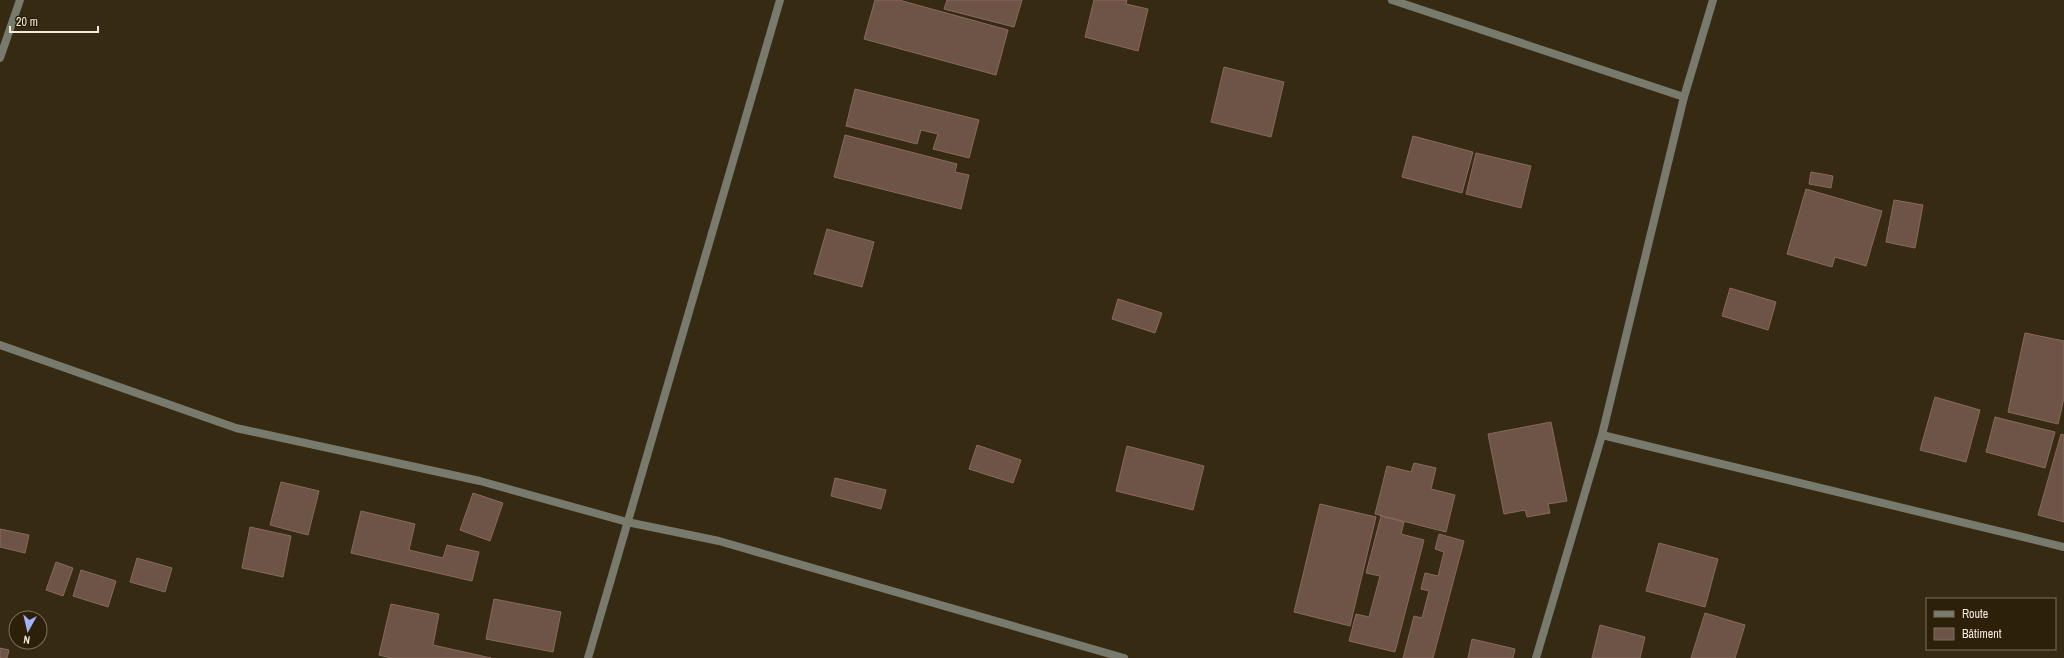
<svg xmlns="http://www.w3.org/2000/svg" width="2064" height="658" viewBox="0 0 2064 658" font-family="'Archivo Narrow',sans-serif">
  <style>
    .building { fill: #6e5446; stroke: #876b5d }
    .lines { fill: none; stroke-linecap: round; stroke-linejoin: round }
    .minor { stroke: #787a6e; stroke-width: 8 }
  </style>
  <rect width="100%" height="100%" fill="#372a13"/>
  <!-- building -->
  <g class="building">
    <path d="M875 0H899L1008 30 996 75 864 39Z"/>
    <path d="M947 0H1022L1014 27 944 9Z"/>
    <path d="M1094 0H1127L1126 4 1148 9 1138 51 1085 37Z"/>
    <path d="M1224 67 1284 82 1271 137 1211 122Z"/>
    <path d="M855 89 979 120 969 158 933 149 938 134 921 130 917 144 846 126Z"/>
    <path d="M845 135 957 164 955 172 969 175 961 209 834 177Z"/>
    <path d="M1413 136 1473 152 1462 193 1402 177Z"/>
    <path d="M1476 153 1531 166 1521 208 1466 194Z"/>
    <path d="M1811 172 1833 176 1831 188 1809 184Z"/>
    <path d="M1806 189 1882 211 1866 266 1835 257 1832 267 1787 254Z"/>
    <path d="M1894 200 1923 205 1915 248 1886 242Z"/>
    <path d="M827 229 874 242 862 287 814 274Z"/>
    <path d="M1730 288 1776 302 1768 330 1722 316Z"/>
    <path d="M1118 299 1162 313 1155 333 1112 319Z"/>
    <path d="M2025 333 2064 341V398L2058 424 2008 412Z"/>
    <path d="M1935 397 1980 410 1966 462 1920 450Z"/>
    <path d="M1995 417 2055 432 2045 468 1986 452Z"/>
    <path d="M1551 422 1567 501 1548 504 1550 513 1527 517 1525 510 1504 514 1488 434Z"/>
    <path d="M2061 434 2064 435V522L2038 515Z"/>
    <path d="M977 445 1021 460 1013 483 969 469Z"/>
    <path d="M1127 446 1204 466 1193 510 1116 491Z"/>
    <path d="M1414 463 1436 468 1431 489 1455 495 1446 532 1375 514 1387 466 1411 472Z"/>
    <path d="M835 478 886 490 881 509 831 496Z"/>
    <path d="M281 482 319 491 308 535 270 525Z"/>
    <path d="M473 493 503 503 490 541 460 530Z"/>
    <path d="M1320 504 1376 517 1350 626 1294 612Z"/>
    <path d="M361 511 415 524 409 550 443 558 447 545 479 552 472 581 351 553Z"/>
    <path d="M1381 516 1404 522 1401 534 1424 540 1395 652 1349 641 1356 614 1369 617 1380 576 1366 573Z"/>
    <path d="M250 527 291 536 283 577 242 568Z"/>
    <path d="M0 529 29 535 25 553 0 547Z"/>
    <path d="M1439 534 1464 541 1433 658H1403L1414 616 1422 618 1429 591 1421 589 1425 573 1438 576 1444 552 1435 549Z"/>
    <path d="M1659 543 1718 559 1705 607 1646 591Z"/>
    <path d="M137 558 172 568 165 592 130 582Z"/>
    <path d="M56 562 73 568 63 596 46 590Z"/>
    <path d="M81 570 116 581 108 607 73 596Z"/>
    <path d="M494 599 561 612 553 652 486 639Z"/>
    <path d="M391 604 439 614 433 645 491 658H391L379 655Z"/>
    <path d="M1705 613 1745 625 1735 658H1691Z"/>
    <path d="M1600 625 1645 637 1640 658H1592Z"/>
    <path d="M1472 639 1515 649 1513 658H1468Z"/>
    <path d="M0 648 9 650 7 658H0Z"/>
  </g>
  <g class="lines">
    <!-- minor -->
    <g class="minor">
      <path d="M1392 0 1684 97"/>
      <path d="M0 58 20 0"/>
      <path d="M0 345 236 428 480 481 627 522 719 541 1124 658"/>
      <path d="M1602 435 2064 547"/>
      <path d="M588 658 780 0"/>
      <path d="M1536 658 1602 435 1684 97 1713 0"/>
    </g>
  </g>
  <!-- legend -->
  <rect x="1926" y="598" width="130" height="52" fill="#2c2009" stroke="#7b715d"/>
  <rect x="1934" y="611" width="20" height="6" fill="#787a6e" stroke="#7b715d"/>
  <text x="1962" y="618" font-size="12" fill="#f2eadc">Route</text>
  <rect x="1934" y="628" width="20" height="12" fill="#6e5446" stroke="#7b715d"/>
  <text x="1962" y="638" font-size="12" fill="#f2eadc">Bâtiment</text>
  <!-- north arrow -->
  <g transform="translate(28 630) rotate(188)"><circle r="19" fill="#2c2009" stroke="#7b715d"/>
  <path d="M0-3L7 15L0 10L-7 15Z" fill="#a3b2fd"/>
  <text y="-6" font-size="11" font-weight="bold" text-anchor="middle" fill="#f2eadc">N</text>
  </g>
  <!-- scale -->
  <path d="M10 26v6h88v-6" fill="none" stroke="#f2eadc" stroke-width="2"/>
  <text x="16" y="26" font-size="12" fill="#f2eadc" stroke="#2c2009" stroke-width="3" paint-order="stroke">20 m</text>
</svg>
